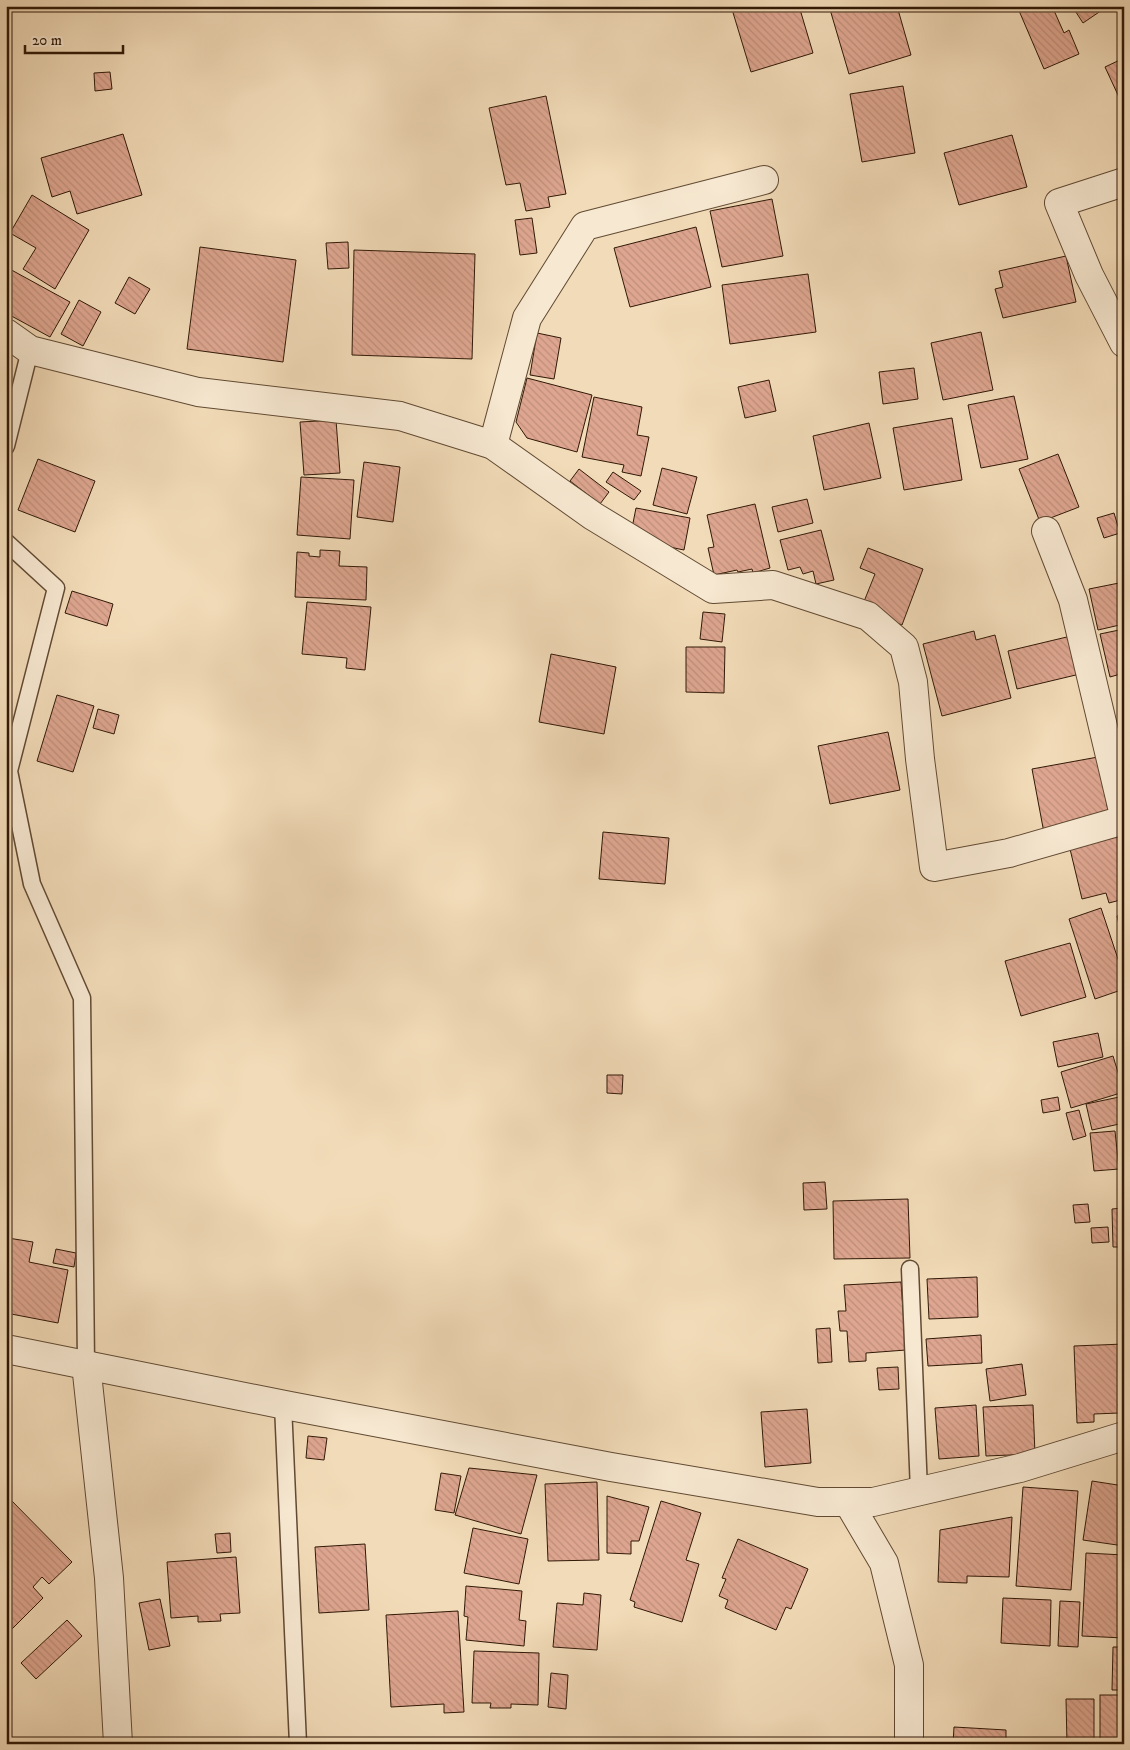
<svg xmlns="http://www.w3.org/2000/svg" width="1130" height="1750" viewBox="0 0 1130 1750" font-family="'IM FELL DW Pica',serif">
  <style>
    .building { fill: url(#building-back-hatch); stroke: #311907 }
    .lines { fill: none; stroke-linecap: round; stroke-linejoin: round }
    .service-casing { stroke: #614a33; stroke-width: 19 }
    .minor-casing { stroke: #614a33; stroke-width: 30 }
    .service { stroke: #f7e8d1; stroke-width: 16 }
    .minor { stroke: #f7e8d1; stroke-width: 28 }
  </style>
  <defs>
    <pattern id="building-back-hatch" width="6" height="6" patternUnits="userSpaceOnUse" patternTransform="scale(1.25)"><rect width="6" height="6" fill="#dea690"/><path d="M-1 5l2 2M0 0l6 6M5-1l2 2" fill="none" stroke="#bf8e7b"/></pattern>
  </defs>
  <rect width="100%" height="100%" fill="#f2dbb8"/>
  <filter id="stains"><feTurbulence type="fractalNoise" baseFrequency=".004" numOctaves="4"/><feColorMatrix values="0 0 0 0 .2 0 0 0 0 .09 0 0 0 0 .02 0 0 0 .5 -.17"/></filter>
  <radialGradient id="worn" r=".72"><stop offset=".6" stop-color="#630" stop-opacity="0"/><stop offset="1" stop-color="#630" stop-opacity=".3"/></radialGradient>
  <!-- building -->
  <g class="building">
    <path d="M731 6H799L813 53 751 72Z"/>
    <path d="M829 6H897L911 55 849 74Z"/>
    <path d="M1017 6H1052L1064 33 1069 30 1079 54 1044 69Z"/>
    <path d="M1072 6H1108L1083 23Z"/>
    <path d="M1124 58V108L1105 67Z"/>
    <path d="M110 72 112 89 95 91 94 73Z"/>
    <path d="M903 86 915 153 862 162 850 94Z"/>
    <path d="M546 96 566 194 548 197 550 207 526 211 520 183 506 185 489 108Z"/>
    <path d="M123 134 142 195 77 214 70 191 52 197 41 158Z"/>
    <path d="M1012 135 1027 187 959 205 944 153Z"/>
    <path d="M32 195 89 230 55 289 23 269 36 248 10 233Z"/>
    <path d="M772 199 783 256 722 267 710 211Z"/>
    <path d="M532 218 537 253 520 255 515 220Z"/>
    <path d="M696 227 711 287 630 307 614 248Z"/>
    <path d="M348 242 349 268 328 269 326 243Z"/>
    <path d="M200 247 296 260 283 362 187 349Z"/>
    <path d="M354 250 475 254 472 359 352 355Z"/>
    <path d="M1066 256 1076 302 1003 318 995 289 1003 287 999 271Z"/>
    <path d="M6 267 70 302 50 337 6 313Z"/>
    <path d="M808 274 816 332 730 344 722 285Z"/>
    <path d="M129 277 150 289 135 314 115 303Z"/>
    <path d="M79 300 101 312 83 346 61 334Z"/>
    <path d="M981 332 993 390 943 400 931 343Z"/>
    <path d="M537 333 561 338 554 379 530 375Z"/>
    <path d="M914 368 918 399 883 404 879 372Z"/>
    <path d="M527 378 592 395 577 452 527 438 516 422Z"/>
    <path d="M769 380 776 411 745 418 738 387Z"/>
    <path d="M1014 396 1028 459 981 468 968 405Z"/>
    <path d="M594 397 642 407 637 435 649 437 641 476 622 472 624 465 582 457Z"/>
    <path d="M952 418 962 480 904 490 893 428Z"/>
    <path d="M336 420 340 473 304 475 300 422Z"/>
    <path d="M869 423 881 478 824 490 813 436Z"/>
    <path d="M1058 454 1079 507 1040 522 1019 469Z"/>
    <path d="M38 459 95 481 75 532 18 510Z"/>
    <path d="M364 462 400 467 393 522 357 517Z"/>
    <path d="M662 468 697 477 687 514 653 505Z"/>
    <path d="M579 469 609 492 600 504 570 481Z"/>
    <path d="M613 472 641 491 634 500 606 482Z"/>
    <path d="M301 477 354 480 350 539 297 535Z"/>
    <path d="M807 499 813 523 778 532 772 507Z"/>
    <path d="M755 504 770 568 753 573 752 569 738 572 737 570 714 575 708 548 714 547 707 515Z"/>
    <path d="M636 508 690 518 684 550 650 543 631 533Z"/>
    <path d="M1114 513 1120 533 1104 538 1097 518Z"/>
    <path d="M821 530 834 580 816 584 813 571 803 574 800 567 788 570 780 540Z"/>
    <path d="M868 548 923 569 902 625 861 609 875 574 860 568Z"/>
    <path d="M320 550 340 551 339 566 367 567 366 600 295 597 297 552 309 553V556L320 557Z"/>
    <path d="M1124 582V624L1098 630 1089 589Z"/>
    <path d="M72 591 113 604 107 626 65 613Z"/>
    <path d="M307 602 371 607 365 670 346 668 347 658 302 654Z"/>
    <path d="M703 612 725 614 722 642 700 639Z"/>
    <path d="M1124 629V673L1110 677 1100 634Z"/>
    <path d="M974 631 976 640 995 635 1011 698 942 716 923 644Z"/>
    <path d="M1071 636 1080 674 1017 689 1008 651Z"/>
    <path d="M686 647H725L724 693 686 692Z"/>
    <path d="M551 654 616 667 604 734 539 722Z"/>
    <path d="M57 695 94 706 73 772 37 761Z"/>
    <path d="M98 709 119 715 114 734 93 728Z"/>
    <path d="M888 732 900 790 830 804 818 746Z"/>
    <path d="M1098 757 1110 821 1044 833 1032 769Z"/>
    <path d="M603 832 669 838 665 884 599 879Z"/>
    <path d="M1124 835V899L1109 903 1106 893 1082 899 1070 849Z"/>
    <path d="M1101 908 1124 977V989L1095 999 1069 919Z"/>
    <path d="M1124 914V946L1117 916Z"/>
    <path d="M1070 943 1086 997 1021 1016 1005 961Z"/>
    <path d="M1098 1033 1103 1057 1058 1067 1053 1042Z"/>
    <path d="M1113 1056 1124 1092 1071 1108 1061 1072Z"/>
    <path d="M607 1075H623L622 1094 607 1093Z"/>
    <path d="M1124 1096V1123L1092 1130 1086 1104Z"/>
    <path d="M1058 1097 1060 1110 1043 1113 1041 1100Z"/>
    <path d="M1079 1110 1086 1136 1073 1140 1066 1113Z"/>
    <path d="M1115 1131 1119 1169 1094 1171 1090 1133Z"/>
    <path d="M825 1182 827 1209 804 1210 803 1183Z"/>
    <path d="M908 1199 910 1258 834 1259 833 1201Z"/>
    <path d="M1088 1204 1090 1222 1075 1223 1073 1205Z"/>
    <path d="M1124 1208V1247H1113L1112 1209Z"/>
    <path d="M1108 1227 1109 1242 1092 1243 1091 1228Z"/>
    <path d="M8 1238 33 1242 29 1262 68 1270 58 1323 6 1313V1249Z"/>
    <path d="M56 1249 76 1253 74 1267 53 1263Z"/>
    <path d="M977 1277 978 1317 929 1319 927 1279Z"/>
    <path d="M901 1282 906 1350 866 1353V1361L849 1362 847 1331H840L838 1311H846L844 1285Z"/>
    <path d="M830 1328 832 1362 818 1363 816 1329Z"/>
    <path d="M981 1335 982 1363 928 1366 926 1339Z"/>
    <path d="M1124 1344V1403L1118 1404 1119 1413 1094 1414V1422L1077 1423 1074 1346Z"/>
    <path d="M1022 1364 1026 1395 990 1401 986 1369Z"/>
    <path d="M898 1367 899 1389 879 1390 877 1368Z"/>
    <path d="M976 1405 979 1456 939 1459 935 1408Z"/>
    <path d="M1033 1405 1035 1454 986 1456 983 1407Z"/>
    <path d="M807 1409 811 1463 765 1467 761 1412Z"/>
    <path d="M308 1436 327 1438 324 1460 306 1458Z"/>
    <path d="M469 1468 537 1475 521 1534 455 1515Z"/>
    <path d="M441 1473 461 1476 454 1513 435 1510Z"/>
    <path d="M1092 1481 1124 1486V1546L1083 1540Z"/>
    <path d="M597 1482 599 1560 548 1561 545 1484Z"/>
    <path d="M1023 1487 1078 1491 1071 1590 1016 1586Z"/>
    <path d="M6 1495 72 1562 49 1584 42 1577 33 1587 43 1598 7 1634Z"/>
    <path d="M607 1496 649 1507 639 1541H631V1554L607 1553Z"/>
    <path d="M661 1501 701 1513 686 1560 699 1564 682 1622 634 1607 635 1602 630 1600Z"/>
    <path d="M1012 1517 1009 1577 967 1576V1583L938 1582 940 1530Z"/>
    <path d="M473 1528 528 1539 519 1584 464 1573Z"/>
    <path d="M230 1533 231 1552 217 1553 215 1534Z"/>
    <path d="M738 1539 808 1569 791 1609 786 1607 776 1630 725 1608 728 1600 719 1596 726 1579 722 1578Z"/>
    <path d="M365 1544 369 1610 319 1613 315 1547Z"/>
    <path d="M1086 1553 1124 1555V1638L1082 1636Z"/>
    <path d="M236 1557 240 1613 220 1614 221 1621 198 1622V1616L171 1618 167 1562Z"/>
    <path d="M466 1586 522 1591 519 1620 526 1621 524 1646 466 1640 468 1617 464 1616Z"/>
    <path d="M584 1593 601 1595 597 1650 553 1647 557 1603 583 1605Z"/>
    <path d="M1003 1598 1051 1600 1050 1646 1001 1643Z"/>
    <path d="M160 1599 170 1646 149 1650 139 1603Z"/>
    <path d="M1060 1601 1080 1602 1078 1647 1058 1646Z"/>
    <path d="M458 1611 464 1712 444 1713V1704L391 1707 386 1615Z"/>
    <path d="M67 1620 82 1636 36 1679 21 1663Z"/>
    <path d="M1113 1647H1124V1690H1112Z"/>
    <path d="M474 1651 539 1653 538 1705 511 1704V1708H490L491 1703H472Z"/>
    <path d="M551 1673 568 1675 566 1709 548 1707Z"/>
    <rect x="1100" y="1695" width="24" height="49"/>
    <path d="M1066 1699H1094V1744H1067Z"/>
    <path d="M954 1727 1006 1730V1744H953Z"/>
  </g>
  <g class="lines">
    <!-- service casing -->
    <g class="service-casing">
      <g id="service">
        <path d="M6 446 30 350"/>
        <path d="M6 542 56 588 9 771 32 884 82 998 86 1364"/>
        <path d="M910 1269 919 1491"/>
        <path d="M283 1405 298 1744"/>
      </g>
    </g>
    <!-- minor casing -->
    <g class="minor-casing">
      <g id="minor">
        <path d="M1124 182 1059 203 1089 275 1124 343"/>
        <path d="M6 333 30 350 198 392 400 416 493 445 593 516 713 589 773 585 868 616 904 647 913 682 920 759 934 867 1009 853 1124 820"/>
        <path d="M493 445 527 318 585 226 764 180"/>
        <path d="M1046 531 1073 600 1124 815"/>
        <path d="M6 1349 290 1406 611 1467 818 1502H873L1020 1468 1124 1436"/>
        <path d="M86 1364 109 1578 118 1744"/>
        <path d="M848 1502 884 1563 909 1665V1744"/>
      </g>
    </g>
    <!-- service -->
    <use href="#service" class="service"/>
    <!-- minor -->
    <use href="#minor" class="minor"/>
  </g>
  <!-- margin -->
  <rect width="1130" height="1750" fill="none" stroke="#f2dbb8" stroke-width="25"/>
  <rect x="8" y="8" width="1115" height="1735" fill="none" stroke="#311907" stroke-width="2.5"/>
  <rect x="12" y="12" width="1105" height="1725" fill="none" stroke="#311907"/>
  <!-- scale -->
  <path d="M25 45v8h98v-8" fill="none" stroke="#311907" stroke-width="2.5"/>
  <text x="32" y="45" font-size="15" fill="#311907" stroke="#f7e8d1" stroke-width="4" paint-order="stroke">20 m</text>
  <rect width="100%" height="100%" filter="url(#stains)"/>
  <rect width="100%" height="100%" fill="url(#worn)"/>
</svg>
